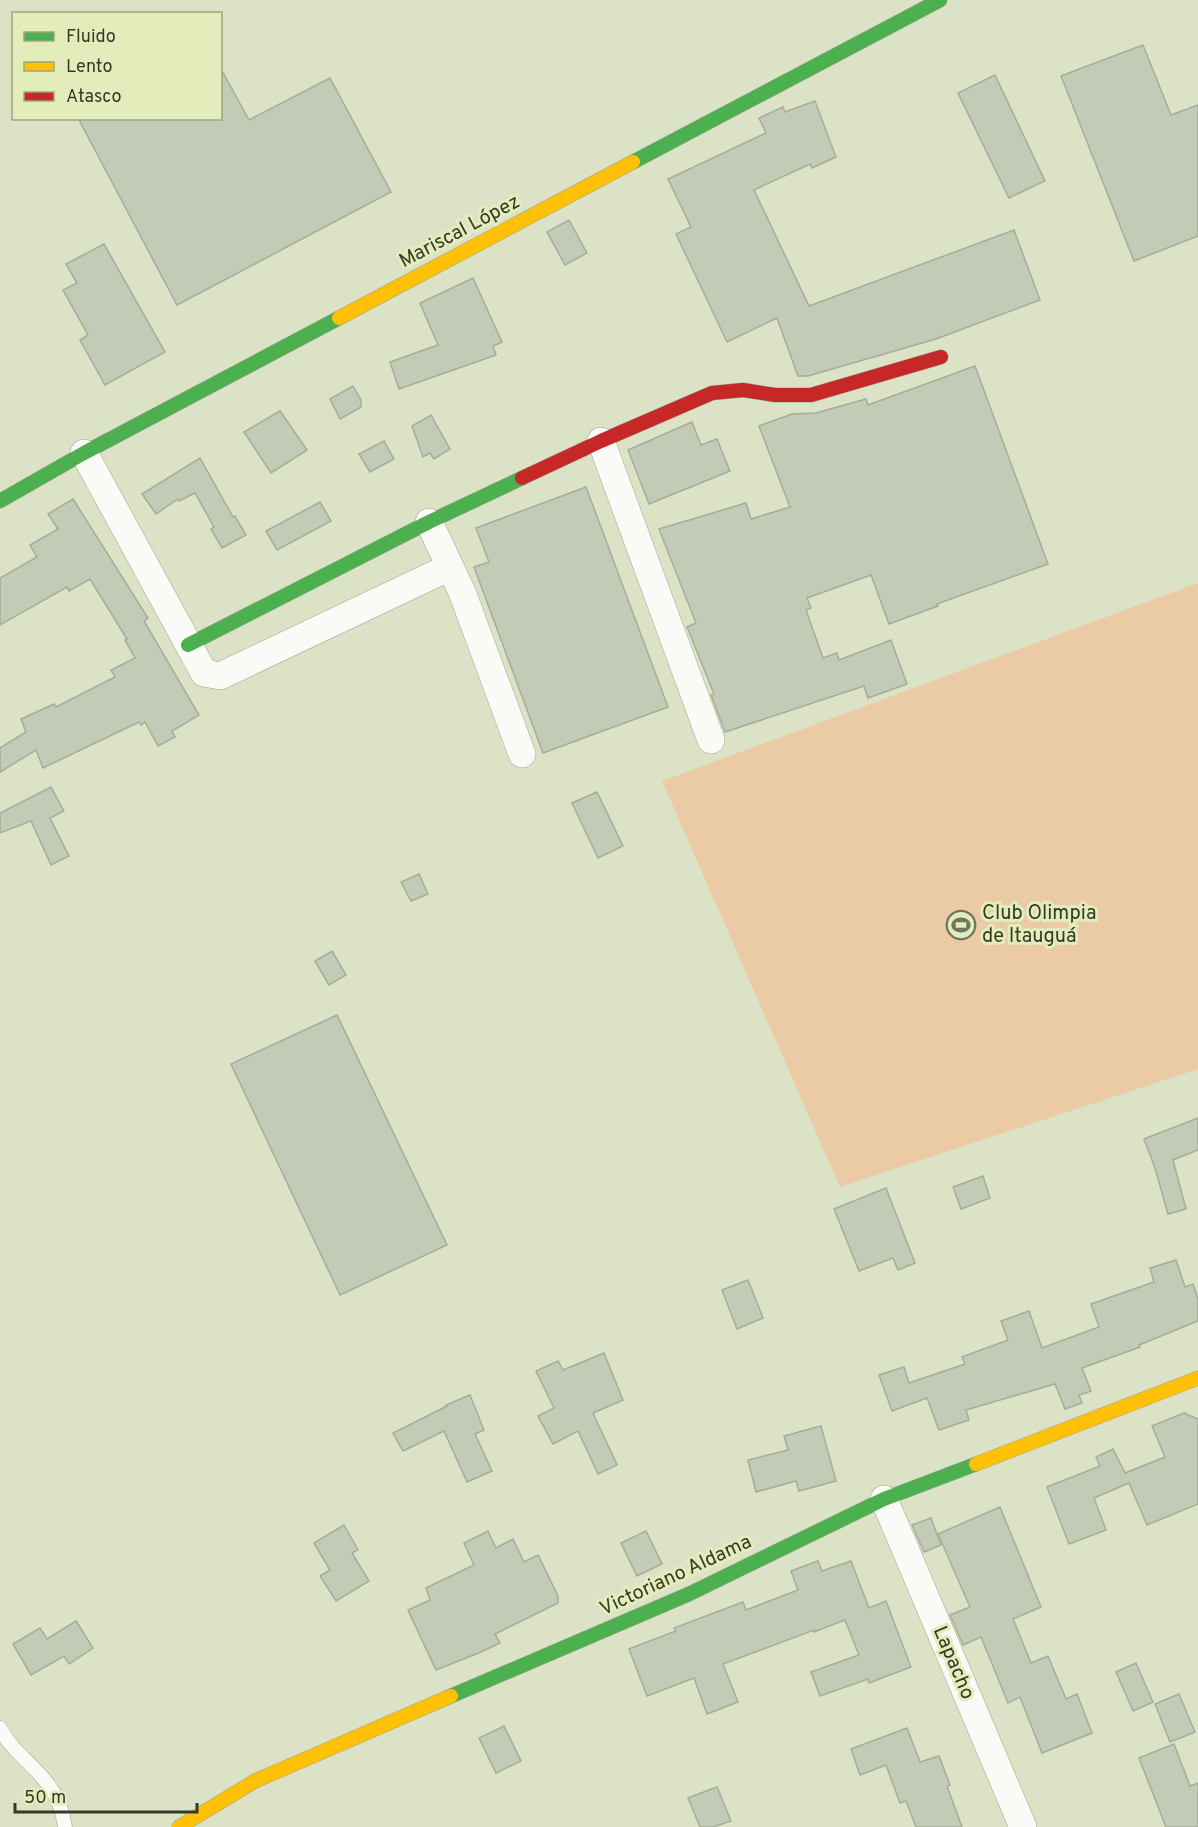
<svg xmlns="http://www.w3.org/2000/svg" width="1198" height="1827" viewBox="0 0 1198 1827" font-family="Overpass,sans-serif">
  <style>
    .green { fill: #eacba6 }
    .building { fill: #c3cbb7; stroke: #a5ad99; stroke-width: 1.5 }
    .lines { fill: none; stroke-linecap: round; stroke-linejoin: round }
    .lane-casing { stroke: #a0a58f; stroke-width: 15 }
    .street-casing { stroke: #a0a58f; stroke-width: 28 }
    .fast-casing { stroke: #a0a58f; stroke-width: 15 }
    .slow-casing { stroke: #a0a58f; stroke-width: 15 }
    .jam-casing { stroke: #a0a58f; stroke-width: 15 }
    .lane { stroke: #fafbf6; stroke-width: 14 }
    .street { stroke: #fafbf6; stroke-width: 27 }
    .fast { stroke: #4caf50; stroke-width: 14 }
    .slow { stroke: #ffc107; stroke-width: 14 }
    .jam { stroke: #c62828; stroke-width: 14 }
    .labels { text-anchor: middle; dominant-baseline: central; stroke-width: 6; stroke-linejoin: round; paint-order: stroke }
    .street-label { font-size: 20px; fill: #353a26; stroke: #e2edbb }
    .poi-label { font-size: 20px; fill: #353a26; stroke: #e2edbb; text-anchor: start }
  </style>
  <rect width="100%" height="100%" fill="#dce2c6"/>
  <!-- green -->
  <path class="green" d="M1198 583V1069L840 1187 662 781Z"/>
  <!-- building -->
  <g class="building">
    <path d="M1143 45 1171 115 1198 105V236L1134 261 1061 76Z"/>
    <path d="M220 67 249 120 330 78 391 192 177 305 78 118H220Z"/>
    <path d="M995 75 1045 181 1009 198 958 93Z"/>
    <path d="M815 101 836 157 812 168 810 164 754 190 809 306 1014 230 1040 300 936 339 808 376H798L777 318 727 342 676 234 691 227 668 179 766 133 759 118 783 107 785 112Z"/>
    <path d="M569 220 587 253 565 265 547 232Z"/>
    <path d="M104 244 165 352 105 385 80 340 88 335 63 290 77 283 66 264Z"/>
    <path d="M473 278 502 342 493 346 496 355 399 389 390 362 438 345 420 303Z"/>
    <path d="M975 366 1048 564 937 604 938 606 889 624 871 575 807 598 811 608 806 610 823 658 837 653 839 660 891 640 907 684 868 698 864 686 725 732 711 695 714 694 687 627 696 623 659 529 746 503 751 519 790 507 759 426 792 414 816 413 866 399 868 405Z"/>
    <path d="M353 386 361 400V407L340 419 330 399Z"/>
    <path d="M280 411 307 450 271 473 244 432Z"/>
    <path d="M431 415 450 449 434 459 430 453 423 457 412 426Z"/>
    <path d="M692 422 701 445 717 439 730 471 649 504 628 450Z"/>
    <path d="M384 441 394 459 370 472 359 454Z"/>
    <path d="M200 458 233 517 235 516 246 535 222 548 211 529 214 527 195 493 179 501 178 499 156 514 142 494Z"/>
    <path d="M586 487 668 707 543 753 474 567 489 562 476 528Z"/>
    <path d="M73 499 148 618 144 621 199 715 172 731 175 737 158 746 145 722 141 725 139 722 43 768 36 750 0 772V748L26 732 21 719 54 704 56 707 115 677 111 670 135 658 125 640 127 639 90 579 69 591 67 587 0 625V578L37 557 30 545 58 529 48 514Z"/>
    <path d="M320 502 331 521 277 550 266 531Z"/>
    <path d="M51 787 64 811 50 818 69 856 51 865 31 821 0 833V813Z"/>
    <path d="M597 792 623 846 598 858 572 803Z"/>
    <path d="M419 874 428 894 411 901 401 882Z"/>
    <path d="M332 951 346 975 329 985 315 961Z"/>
    <path d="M337 1015 447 1245 340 1295 231 1064Z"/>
    <path d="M1198 1118V1150L1173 1160 1186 1209 1168 1214 1155 1168 1144 1139Z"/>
    <path d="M983 1176 990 1198 961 1209 953 1187Z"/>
    <path d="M886 1188 915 1263 898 1270 893 1258 859 1271 834 1209Z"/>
    <path d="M1176 1260 1185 1287 1193 1284 1198 1299V1321L1139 1345 1140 1347 1082 1368 1091 1391 1079 1395 1082 1403 1065 1409 1055 1384 966 1410 969 1420 939 1430 927 1398 892 1411 879 1375 904 1367 909 1383 965 1364 962 1357 1008 1340 1001 1321 1029 1311 1042 1348 1099 1327 1091 1304 1154 1282 1150 1268Z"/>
    <path d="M748 1280 763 1318 737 1329 722 1290Z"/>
    <path d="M604 1353 623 1400 593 1413 617 1465 598 1474 578 1431 553 1444 538 1416 554 1408 536 1371 558 1361 563 1370Z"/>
    <path d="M470 1395 484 1430 475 1434 492 1471 467 1482 444 1431 403 1451 393 1433 447 1406 446 1405Z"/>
    <path d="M1184 1413 1198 1419V1504L1147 1525 1129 1483 1094 1498 1106 1530 1069 1544 1047 1487 1100 1466 1096 1457 1113 1449 1125 1473 1165 1457 1152 1426Z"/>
    <path d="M821 1426 836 1481 799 1491 796 1481 756 1492 748 1460 788 1450 784 1436Z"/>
    <path d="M1000 1507 1041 1607 1013 1619 1031 1663 1048 1656 1066 1699 1077 1694 1092 1733 1042 1753 1020 1697 1008 1703 981 1637 963 1645 950 1615 970 1607 938 1534Z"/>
    <path d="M931 1518 941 1545 924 1552 912 1525Z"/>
    <path d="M344 1525 358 1550 352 1553 369 1581 336 1601 320 1576 330 1570 314 1543Z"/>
    <path d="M488 1531 496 1548 513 1539 524 1562 538 1555 558 1596V1603L495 1634 500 1643 481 1652 436 1670 408 1610 430 1600 426 1588 474 1565 464 1543Z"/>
    <path d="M646 1531 662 1564 637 1576 621 1543Z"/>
    <path d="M818 1561 822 1571 851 1561 869 1608 886 1601 911 1667 869 1683 868 1679 820 1696 811 1672 859 1655 845 1620 814 1632V1630L723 1664 738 1702 707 1714 694 1678 647 1696 629 1649 676 1631 674 1628 743 1602 746 1610 798 1590 791 1571Z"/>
    <path d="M76 1621 93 1648 69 1664 64 1656 31 1675 13 1644 40 1628 47 1639Z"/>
    <path d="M1136 1663 1153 1702 1133 1711 1116 1672Z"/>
    <path d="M1179 1694 1195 1732 1170 1742 1155 1704Z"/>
    <path d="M504 1726 521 1761 496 1773 479 1738Z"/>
    <path d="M907 1728 920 1762 939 1756 950 1785 947 1786 962 1827H916L906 1801 900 1803 886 1765 860 1775 851 1749Z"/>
    <path d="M1174 1744 1190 1786 1198 1783V1827H1166L1139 1758Z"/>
    <path d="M717 1787 731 1821 713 1827H700L688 1798Z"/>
  </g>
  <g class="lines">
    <!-- lane casing -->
    <g class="lane-casing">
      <path id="lane" d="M0 1728C12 1752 35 1765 50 1787 59 1799 63 1813 65 1827"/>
    </g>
    <!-- street casing -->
    <g class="street-casing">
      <g id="street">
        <path d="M601 441 711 740"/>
        <path d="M84 453 204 673 220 676 450 567"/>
        <path d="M429 522 462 592 522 754"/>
        <path d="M884 1499 1023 1827"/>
      </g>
    </g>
    <!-- fast casing -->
    <g class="fast-casing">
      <g id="fast">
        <path d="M633 162 940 0"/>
        <path d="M0 501 84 453 339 318"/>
        <path d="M188 645 429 522 522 478"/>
        <path d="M451 1696 689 1594 884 1499 976 1464"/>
      </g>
    </g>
    <!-- slow casing -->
    <g class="slow-casing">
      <g id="slow">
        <path d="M339 318 633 162"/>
        <path d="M976 1464 1198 1378"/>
        <path d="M179 1827 255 1781 451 1696"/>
      </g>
    </g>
    <!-- jam casing -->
    <g class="jam-casing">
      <path id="jam" d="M522 478 601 441 712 393 743 390 775 395H811L941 357"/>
    </g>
    <!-- lane -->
    <use href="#lane" class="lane"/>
    <!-- street -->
    <use href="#street" class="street"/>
    <!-- fast -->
    <use href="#fast" class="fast"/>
    <!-- slow -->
    <use href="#slow" class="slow"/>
    <!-- jam -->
    <use href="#jam" class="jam"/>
  </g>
  <!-- icons -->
  <defs>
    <g id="stadium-ring" transform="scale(1.5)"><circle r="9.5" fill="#e2edbb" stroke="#6f755e" stroke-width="1.5"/><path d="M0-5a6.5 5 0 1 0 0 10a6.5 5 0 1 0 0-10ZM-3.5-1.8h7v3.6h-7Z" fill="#6f755e"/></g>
  </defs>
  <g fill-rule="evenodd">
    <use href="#stadium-ring" x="961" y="925"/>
  </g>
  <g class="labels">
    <!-- street labels -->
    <g class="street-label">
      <text transform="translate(460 232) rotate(-28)">Mariscal López</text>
      <text transform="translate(676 1576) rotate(-25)">Victoriano Aldama</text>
      <text transform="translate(953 1663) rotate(67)">Lapacho</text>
    </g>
    <!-- poi labels -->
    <g class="poi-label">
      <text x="982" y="914">Club Olimpia<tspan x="982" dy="23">de Itauguá</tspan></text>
    </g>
  </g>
  <!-- legend -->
  <rect x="12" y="12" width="210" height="108" fill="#e2edbb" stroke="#9da57f" stroke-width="1.5"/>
  <rect x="24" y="32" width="30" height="9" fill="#4caf50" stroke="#9da57f" stroke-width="1.5"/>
  <text x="66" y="42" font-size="18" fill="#353a26">Fluido</text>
  <rect x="24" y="62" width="30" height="9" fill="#ffc107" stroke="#9da57f" stroke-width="1.5"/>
  <text x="66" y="72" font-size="18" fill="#353a26">Lento</text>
  <rect x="24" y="92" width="30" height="9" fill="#c62828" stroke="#9da57f" stroke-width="1.5"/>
  <text x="66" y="102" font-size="18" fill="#353a26">Atasco</text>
  <!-- scale -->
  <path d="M15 1803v9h182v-9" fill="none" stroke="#353a26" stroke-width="3"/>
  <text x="24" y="1803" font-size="18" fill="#353a26" stroke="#e2edbb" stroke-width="4.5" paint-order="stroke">50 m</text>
</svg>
